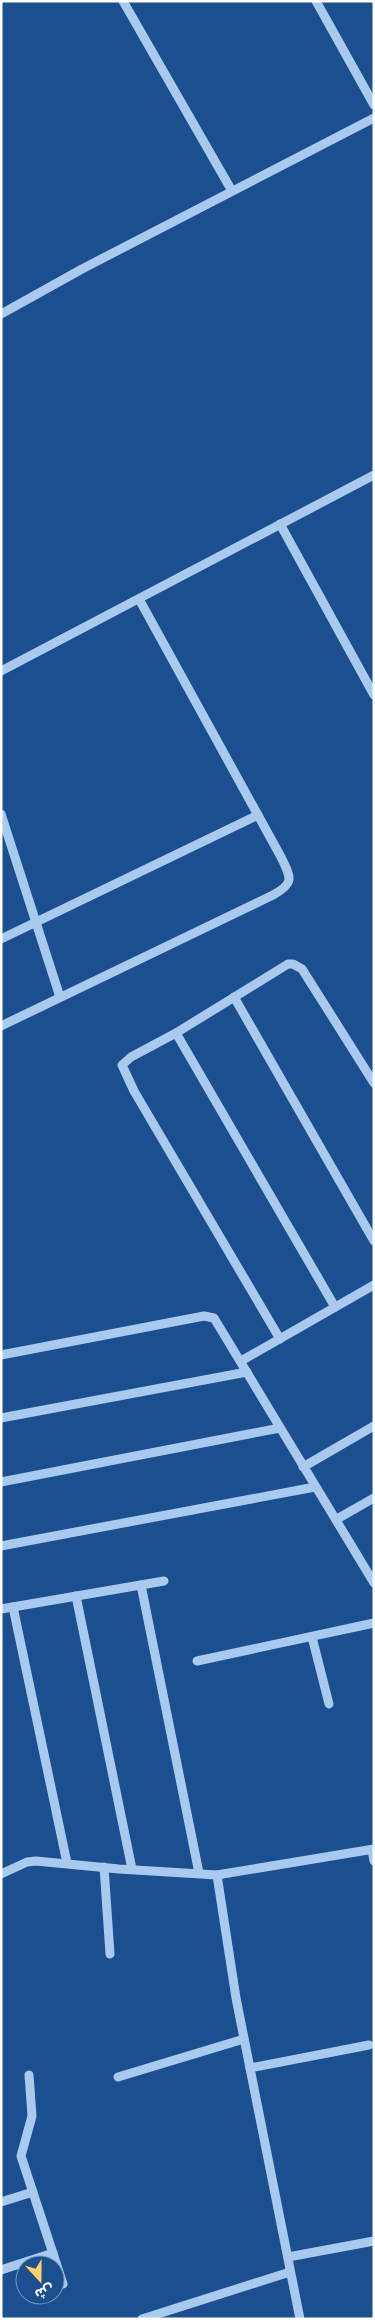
<svg xmlns="http://www.w3.org/2000/svg" width="375" height="2320" viewBox="0 0 375 2320" font-family="'PT Sans','Noto Sans Arabic',sans-serif">
  <style>
    .lines { fill: none; stroke-linecap: round; stroke-linejoin: round }
    .minor { stroke: #a9c9ee; stroke-width: 9 }
  </style>
  <rect width="100%" height="100%" fill="#1b4f8f"/>
  <g class="lines">
    <!-- minor -->
    <g class="minor">
      <path d="M123 1 232 191"/>
      <path d="M316 1 374 105"/>
      <path d="M1 314 82 269 374 118"/>
      <path d="M280 524 374 695"/>
      <path d="M1 671 374 475"/>
      <path d="M1 814 60 997"/>
      <path d="M1 939 258 815"/>
      <path d="M234 997 374 1241"/>
      <path d="M1 1026 273 895C295 883 291 878 281 857L139 599"/>
      <path d="M176 1033 335 1307"/>
      <path d="M280 1339 134 1091 122 1065 131 1057 176 1033 288 964H293L302 969 374 1083"/>
      <path d="M1 1355 204 1316 214 1318 374 1583"/>
      <path d="M241 1361 374 1285"/>
      <path d="M1 1418 247 1372"/>
      <path d="M303 1467 374 1426"/>
      <path d="M1 1482 280 1428"/>
      <path d="M337 1519 374 1498"/>
      <path d="M1 1546 315 1487"/>
      <path d="M141 1585 199 1873"/>
      <path d="M76 1596 132 1869"/>
      <path d="M13 1607 67 1863"/>
      <path d="M1 1609 164 1581"/>
      <path d="M312 1637 329 1704"/>
      <path d="M197 1661 374 1623"/>
      <path d="M372 1850 374 1861"/>
      <path d="M104 1867 110 1954"/>
      <path d="M1 1874 27 1862 36 1861 119 1869 217 1875 374 1849"/>
      <path d="M217 1875 236 1998 300 2319"/>
      <path d="M250 2068 369 2045"/>
      <path d="M29 2075 32 2116 21 2156 63 2284"/>
      <path d="M118 2077 244 2039"/>
      <path d="M1 2202 33 2192"/>
      <path d="M288 2257 374 2241"/>
      <path d="M1 2270 53 2253"/>
      <path d="M142 2319 290 2272"/>
    </g>
  </g>
  <!-- border -->
  <rect width="375" height="2320" fill="none" stroke="#ffffff" stroke-width="5"/>
  <!-- north arrow -->
  <g transform="translate(40 2280) rotate(159)"><circle r="24" fill="#1b4f8f" stroke="#7695bc"/>
  <path d="M0-4L9 19L0 12L-9 19Z" fill="#ffd166"/>
  <text y="-8" font-size="14" font-weight="bold" text-anchor="middle" fill="#ffffff">ش</text>
  </g>
</svg>
